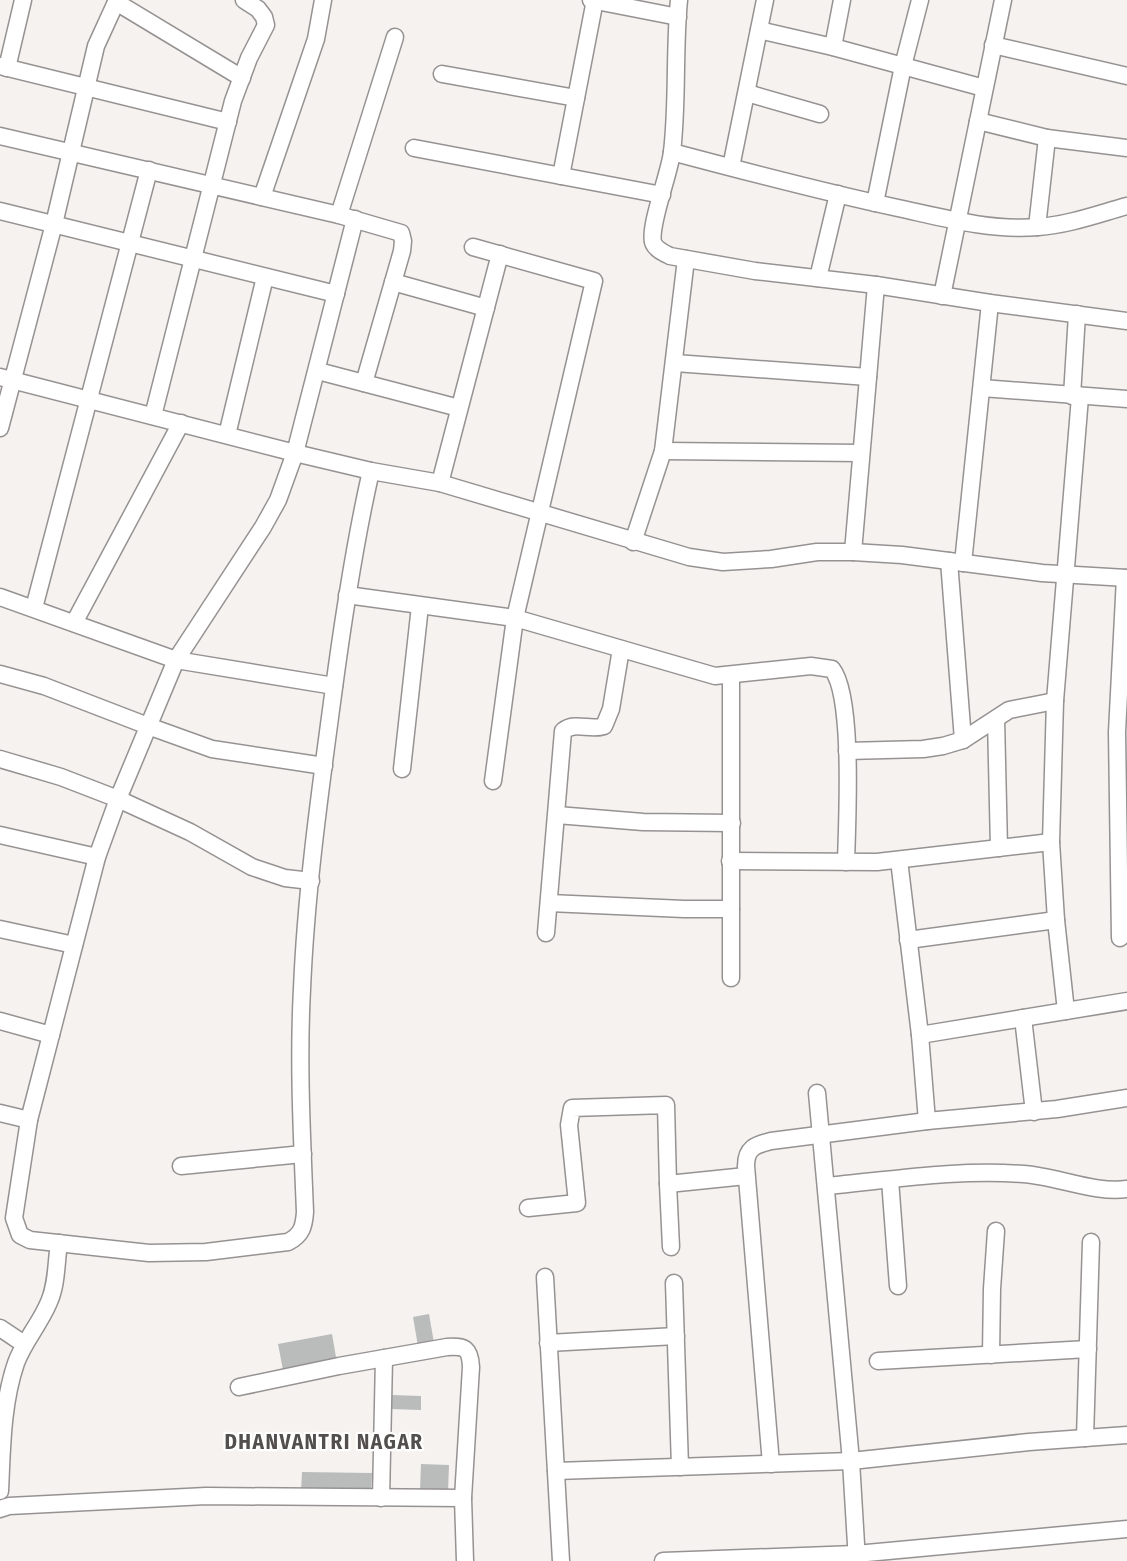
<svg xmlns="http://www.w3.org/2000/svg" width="1127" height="1561" viewBox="0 0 1127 1561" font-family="'Fira Sans Condensed',sans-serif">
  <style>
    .building { fill: #b9bcbb }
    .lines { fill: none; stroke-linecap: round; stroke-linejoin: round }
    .minor-casing { stroke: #969291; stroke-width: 19 }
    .minor { stroke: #fff; stroke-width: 16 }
    .labels { text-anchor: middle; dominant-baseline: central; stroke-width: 4.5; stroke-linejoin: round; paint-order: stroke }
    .district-label { font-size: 21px; font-weight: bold; letter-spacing: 1.5px; fill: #524f4e; stroke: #fff }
  </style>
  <rect width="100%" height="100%" fill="#f5f2f0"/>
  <!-- building -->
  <g class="building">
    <path d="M429 1314 434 1343 418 1346 413 1317Z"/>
    <path d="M332 1334 337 1363 283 1370 278 1344Z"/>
    <path d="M391 1395 421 1396V1410L391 1409Z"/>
    <path d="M421 1464 449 1465 448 1492 420 1491Z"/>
    <path d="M302 1472 372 1473 371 1492 301 1491Z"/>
  </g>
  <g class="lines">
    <!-- minor casing -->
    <g class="minor-casing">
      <g id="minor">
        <path d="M591 0 678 17"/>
        <path d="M679 0C674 50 678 102 672 152 670 172 649 225 653 242 655 249 664 253 670 256L755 271 876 285 990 303 1127 321"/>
        <path d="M116 2 242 78"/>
        <path d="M759 30 833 47 984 88"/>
        <path d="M993 45 1127 76"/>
        <path d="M833 47 842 0"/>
        <path d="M0 66 228 122"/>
        <path d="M7 68 23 0"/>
        <path d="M442 74 576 98"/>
        <path d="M747 93 820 114"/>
        <path d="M978 121 1047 138 1127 148"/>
        <path d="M0 136 339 215 401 233 403 241 402 251 364 383"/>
        <path d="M414 148 662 195"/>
        <path d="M672 152C747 172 823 192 898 208 944 218 991 231 1038 227 1068 225 1098 214 1127 206"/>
        <path d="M731 167 765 0"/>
        <path d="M561 176 595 0"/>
        <path d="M262 197 316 39 323 0"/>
        <path d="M875 203 903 66 920 0"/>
        <path d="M0 211 336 294"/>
        <path d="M339 215 395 37"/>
        <path d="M355 219 295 453 278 500 263 527 176 660 118 799 97 857 29 1120 14 1218 20 1235 30 1240 149 1253 206 1252 288 1242C302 1235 304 1226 305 1212 302 1138 298 1063 302 989 306 891 320 792 333 695 343 620 354 545 371 471"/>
        <path d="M1037 227 1047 138"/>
        <path d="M473 247 594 281 515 618 493 781"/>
        <path d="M818 278 838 194"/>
        <path d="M393 282 486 308"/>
        <path d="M942 296 1003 0"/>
        <path d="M675 363 868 377"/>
        <path d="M318 371 459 408"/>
        <path d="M0 377 295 453 371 471 440 483 689 557 723 562 771 559 817 552H853L902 555 1042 573 1127 578"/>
        <path d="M982 388 1127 399"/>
        <path d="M1072 396 1077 314"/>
        <path d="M153 416 233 101 249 58 266 25 264 17 258 9 244 0"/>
        <path d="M0 428 54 224 96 46 117 0"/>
        <path d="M227 435 265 277"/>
        <path d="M663 451 861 453"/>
        <path d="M440 483 500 254"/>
        <path d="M633 542 663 451 686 259"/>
        <path d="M853 552 876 285"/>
        <path d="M949 561 963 740"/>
        <path d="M963 563 990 303"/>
        <path d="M347 595 515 618 715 676 811 666 832 669C854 696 847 824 846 862"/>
        <path d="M0 597 176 660 334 686"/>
        <path d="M34 608 149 170"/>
        <path d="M74 623 181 423"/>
        <path d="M0 674 44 686 148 726 212 749 324 766"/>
        <path d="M996 719 999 848"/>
        <path d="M847 751 923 749 943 746 963 740 1009 710 1055 701"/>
        <path d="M0 759 61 777 118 799 190 832 252 867 285 878 311 881"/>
        <path d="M402 769 420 606"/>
        <path d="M557 815 643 822 732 823"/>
        <path d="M0 835 97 857"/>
        <path d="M899 860 920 1035 927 1121"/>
        <path d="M730 861 877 862 1051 842"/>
        <path d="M549 903 684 909H731"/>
        <path d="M0 929 74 945"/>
        <path d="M546 933 563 731C575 721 590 731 604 726L611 709 621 649"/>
        <path d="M1120 938 1117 732 1125 578"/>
        <path d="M908 940 1056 920"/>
        <path d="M731 978V676"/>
        <path d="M1066 1011 1056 920 1051 842 1055 701 1080 397"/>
        <path d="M1023 1018 1034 1112"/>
        <path d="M0 1021 51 1035"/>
        <path d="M920 1035 1127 1001"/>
        <path d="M817 1093 851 1461 857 1561"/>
        <path d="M0 1113 29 1120"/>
        <path d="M181 1166 303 1154"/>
        <path d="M890 1180 898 1286"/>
        <path d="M668 1184 671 1247"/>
        <path d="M826 1186C891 1180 957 1169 1023 1174 1056 1176 1096 1194 1127 1189"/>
        <path d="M528 1208 577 1203 569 1125 572 1108 666 1105 668 1184 746 1176"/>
        <path d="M545 1277 561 1561"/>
        <path d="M674 1283 680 1467"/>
        <path d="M0 1328 24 1344"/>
        <path d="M548 1343 676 1336"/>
        <path d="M991 1355 992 1289 996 1231"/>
        <path d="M878 1361 1088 1349"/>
        <path d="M239 1387 339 1366 447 1347C465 1346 470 1348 471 1367L463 1498 465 1561"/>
        <path d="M1085 1438 1091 1242"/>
        <path d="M771 1464 746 1166C746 1148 755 1145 771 1141L927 1121 1057 1109 1127 1098"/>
        <path d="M556 1471 851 1461 1029 1442 1127 1435"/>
        <path d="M0 1491C2 1449 2 1404 16 1363 24 1341 40 1324 49 1302 57 1284 56 1263 59 1243"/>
        <path d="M381 1498 384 1358"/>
        <path d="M0 1509 9 1506 206 1496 463 1498"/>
        <path d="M663 1561 856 1554 1127 1529"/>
      </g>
    </g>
    <!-- minor -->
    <use href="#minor" class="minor"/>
  </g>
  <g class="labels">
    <!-- district labels -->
    <g class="district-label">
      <text x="324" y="1442">DHANVANTRI NAGAR</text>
    </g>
  </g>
</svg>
